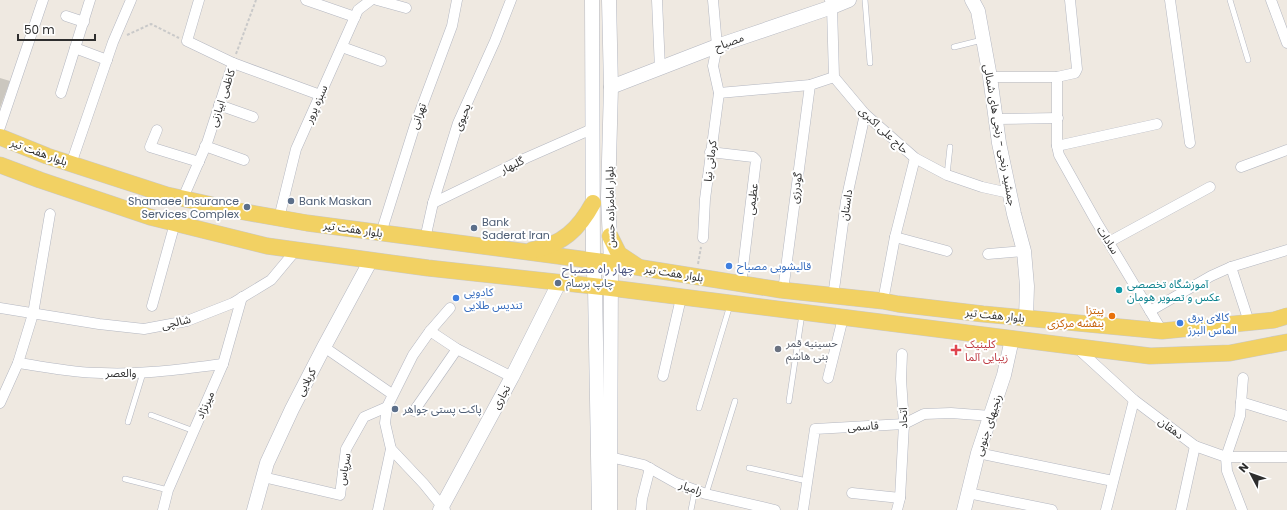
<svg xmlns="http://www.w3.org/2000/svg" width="1287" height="510" viewBox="0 0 1287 510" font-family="Poppins,'Noto Sans Arabic',sans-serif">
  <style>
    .building { fill: #cbc7bf }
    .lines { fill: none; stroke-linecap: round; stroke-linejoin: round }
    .lane-casing { stroke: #b4b7c1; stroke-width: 6 }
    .street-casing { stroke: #b4b7c1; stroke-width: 11 }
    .secondary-casing { stroke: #b4b7c1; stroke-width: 15 }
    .primary-casing { stroke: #c9c9c9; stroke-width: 17 }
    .path { stroke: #c9c9c9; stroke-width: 2; stroke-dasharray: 3 2; stroke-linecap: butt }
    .lane { stroke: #fff; stroke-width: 5 }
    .street { stroke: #fff; stroke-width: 10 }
    .secondary { stroke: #fff; stroke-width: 14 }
    .primary { stroke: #f2d163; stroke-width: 16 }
    .service-dot { fill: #5c6f8a; stroke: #fff; stroke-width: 1.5 }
    .shop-dot { fill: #3f7fe0; stroke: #fff; stroke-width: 1.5 }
    .culture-dot { fill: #0f9aa8; stroke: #fff; stroke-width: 1.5 }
    .food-dot { fill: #e8710a; stroke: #fff; stroke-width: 1.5 }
    .worship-dot { fill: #6b7280; stroke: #fff; stroke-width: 1.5 }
    .health-dot { fill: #e0444e; stroke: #fff; stroke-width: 1.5 }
    .labels { text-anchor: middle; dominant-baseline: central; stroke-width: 4; stroke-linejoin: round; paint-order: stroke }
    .street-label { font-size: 11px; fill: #2e2e2e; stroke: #fff }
    .service-label { font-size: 11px; fill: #4e5e75; stroke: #fff; text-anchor: start }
    .shop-label { font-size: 11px; fill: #366cbe; stroke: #fff; text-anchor: start }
    .culture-label { font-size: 11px; fill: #0d838f; stroke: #fff; text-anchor: start }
    .food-label { font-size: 11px; fill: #c56008; stroke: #fff; text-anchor: end }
    .worship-label { font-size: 11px; fill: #5b616d; stroke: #fff; text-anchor: start }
    .health-label { font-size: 11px; fill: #be3a42; stroke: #fff; text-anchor: start }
    .neighbourhood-label { font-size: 12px; fill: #4d5680; stroke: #fff }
  </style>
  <rect width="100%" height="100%" fill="#efe9e1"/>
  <!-- building -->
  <path class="building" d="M0 78 10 81 0 108Z"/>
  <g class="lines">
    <!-- lane casing -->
    <g class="lane-casing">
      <g id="lane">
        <path d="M865 0 870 63"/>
        <path d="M1230 0 1248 60"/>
        <path d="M954 47 982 40"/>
        <path d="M947 175 950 147"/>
        <path d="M789 401 802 314"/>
        <path d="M699 408 730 305"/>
        <path d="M151 415 194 431"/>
        <path d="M128 422 143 373"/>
        <path d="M749 468 807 481"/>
        <path d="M125 479 168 490"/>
        <path d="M706 494 735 401"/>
        <path d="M691 510 695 490"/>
      </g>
    </g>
    <!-- street casing -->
    <g class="street-casing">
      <g id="street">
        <path d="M306 0 355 17"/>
        <path d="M377 0 406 8"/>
        <path d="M657 0 660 69"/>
        <path d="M830 0 832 7 834 77 865 114 915 158 947 175 982 187 1009 193"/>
        <path d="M1170 0 1190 143"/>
        <path d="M1271 0 1287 43"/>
        <path d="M66 16 84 22"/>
        <path d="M342 47 381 61"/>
        <path d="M75 48 107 60"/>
        <path d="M233 63 320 95"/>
        <path d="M990 77H1057L1075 73 1077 69 1070 0"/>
        <path d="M1057 77V146L1059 155 1096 221 1162 331"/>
        <path d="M61 93 90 0"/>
        <path d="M719 93 810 85 834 77"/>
        <path d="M219 105 253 117"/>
        <path d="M996 119 1058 118"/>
        <path d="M0 127 43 0"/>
        <path d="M157 130 150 147 199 162"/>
        <path d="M205 146 244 160"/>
        <path d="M1057 146 1157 124"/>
        <path d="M710 152 753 157 756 160 741 284"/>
        <path d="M71 164 113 42 131 0"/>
        <path d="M1241 167 1287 150"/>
        <path d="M183 198 207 143 233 63 187 41 199 0"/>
        <path d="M433 203 526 158 592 129"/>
        <path d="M279 218 296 149 358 10 371 0"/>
        <path d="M381 233 415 125 452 26 457 0"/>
        <path d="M895 237 947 251"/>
        <path d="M703 238 705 199 719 93 713 66 717 46 713 0"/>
        <path d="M425 239 433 203 458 123 495 41 511 0"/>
        <path d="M1109 242 1210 187"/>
        <path d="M988 254 1024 251"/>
        <path d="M1231 267 1249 322"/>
        <path d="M783 291 810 85"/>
        <path d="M833 297 846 201 865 114"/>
        <path d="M883 301 895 237 915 158"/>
        <path d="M152 306 175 223"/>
        <path d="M0 308 99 324 144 329 187 321 233 303 271 280 296 250"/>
        <path d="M1150 311 1211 276 1231 267 1287 250"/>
        <path d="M430 331 457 349 512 377"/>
        <path d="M324 347 392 394"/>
        <path d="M1076 347 1134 400 1195 446 1226 457H1287"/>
        <path d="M18 363C46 367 73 373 101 373 142 375 182 369 223 364"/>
        <path d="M663 376 681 298"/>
        <path d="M828 378 843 318"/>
        <path d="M1241 402 1287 416"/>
        <path d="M0 403 18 363 33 314 50 214"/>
        <path d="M414 411 457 349"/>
        <path d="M978 453 1113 481"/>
        <path d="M610 457 644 465 676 483 706 494 775 510"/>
        <path d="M263 477 340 495 346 449 364 417 387 407"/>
        <path d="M852 493 900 498"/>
        <path d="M968 493 1052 510"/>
        <path d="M163 510 168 490 223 364 242 297"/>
        <path d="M378 510 391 449"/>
        <path d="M445 510 424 484 391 449 385 423 387 407 413 355 430 331 450 308"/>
        <path d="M641 510 642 499 650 468"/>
        <path d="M803 510 815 429 904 424 924 414 951 413 991 416"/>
        <path d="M897 510 900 498 904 424 901 379 902 354"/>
        <path d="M1106 510 1134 400"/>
        <path d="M1181 510 1195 446"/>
        <path d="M1242 510 1227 471 1226 457 1240 416 1243 378"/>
      </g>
    </g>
    <!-- secondary casing -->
    <g class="secondary-casing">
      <g id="secondary">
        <path d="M592 0 593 262 595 287 599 510"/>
        <path d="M609 0 611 87 608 198 611 263 610 510"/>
        <path d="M972 0 978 11 990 77 999 143 1014 214 1024 251 1027 286 1026 318"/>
        <path d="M611 87 717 46 832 7 849 0"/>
        <path d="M254 510 267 463 292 409 324 347 371 260"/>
        <path d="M440 510 512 377 559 283"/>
        <path d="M964 510 978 453 1004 375 1012 339"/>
      </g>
    </g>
    <!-- primary casing -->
    <g class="primary-casing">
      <g id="primary">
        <path d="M0 137 47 156 167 195 239 211 307 223 611 263 781 290 883 301 898 304 983 314 1162 331 1274 320 1287 316"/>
        <path d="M0 165 40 180 150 217 267 246 428 268 611 288 1150 356 1230 353 1287 342"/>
        <path d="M610 236 619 254 637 266"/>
        <path d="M532 250C562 245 579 229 593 203"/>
      </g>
    </g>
    <!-- path -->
    <g class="path">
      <path d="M127 35 151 24 179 38"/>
      <path d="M236 54 256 0"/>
      <path d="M698 264 701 247"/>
    </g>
    <!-- lane -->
    <use href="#lane" class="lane"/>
    <!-- street -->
    <use href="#street" class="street"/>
    <!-- secondary -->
    <use href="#secondary" class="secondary"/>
    <!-- primary -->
    <use href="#primary" class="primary"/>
  </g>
  <!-- markers -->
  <g class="service-dot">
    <circle cx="291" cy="201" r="4"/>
    <circle cx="247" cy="207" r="4"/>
    <circle cx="474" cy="228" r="4"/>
    <circle cx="558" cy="283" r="4"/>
    <circle cx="395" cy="409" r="4"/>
  </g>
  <g class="shop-dot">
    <circle cx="729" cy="266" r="4"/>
    <circle cx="456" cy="298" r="4"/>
    <circle cx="1180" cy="323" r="4"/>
  </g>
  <circle class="culture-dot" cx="1119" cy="290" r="4"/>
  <circle class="food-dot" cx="1112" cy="316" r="4"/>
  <circle class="worship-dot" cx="778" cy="349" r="4"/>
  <path class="health-dot" d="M954 344h4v4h4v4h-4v4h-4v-4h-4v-4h4z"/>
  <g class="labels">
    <!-- street labels -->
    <g class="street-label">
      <text transform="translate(729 42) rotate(-20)">مصباح</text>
      <text transform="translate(222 98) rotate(-72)">کاظمی ابیازنی</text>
      <text transform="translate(316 104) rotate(-66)">سبزه پرور</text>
      <text transform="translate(418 116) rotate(-70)">تهرانی</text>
      <text transform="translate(462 117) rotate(-68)">یحیوی</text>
      <text transform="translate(884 130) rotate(43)">حاج علی اکبری</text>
      <text transform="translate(1000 135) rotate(80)">جمشید رنجی - رنجی های شمالی</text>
      <text transform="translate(39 152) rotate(20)">بلوار هفت تیر</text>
      <text transform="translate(710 161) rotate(-83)">کرمانی نیا</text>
      <text transform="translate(512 165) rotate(-26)">گلبهار</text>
      <text transform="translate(796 188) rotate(-83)">گودرزی</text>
      <text transform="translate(752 199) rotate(-83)">عظیمی</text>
      <text transform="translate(846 205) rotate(-81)">داستان</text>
      <text transform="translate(610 207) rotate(-91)">بلوار امامزاده حسن</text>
      <text transform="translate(353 229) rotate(8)">بلوار هفت تیر</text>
      <text transform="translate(1108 240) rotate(58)">سادات</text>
      <text transform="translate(674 273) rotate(9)">بلوار هفت تیر</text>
      <text transform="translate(995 315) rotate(6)">بلوار هفت تیر</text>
      <text transform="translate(176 322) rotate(-13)">شالچی</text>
      <text x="121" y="373">والعصر</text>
      <text transform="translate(306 382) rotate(-63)">کربلایی</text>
      <text transform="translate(501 397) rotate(-61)">نجاری</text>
      <text transform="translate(205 405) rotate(-66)">میرنژاد</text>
      <text transform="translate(903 418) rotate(-91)">اتحاد</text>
      <text transform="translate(988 425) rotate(-72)">رنجیهای جنوبی</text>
      <text transform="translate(863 426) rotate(-3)">قاسمی</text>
      <text transform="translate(1171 428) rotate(37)">دهقان</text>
      <text transform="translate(344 469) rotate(-80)">سرپاس</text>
      <text transform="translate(691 488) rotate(20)">زامیار</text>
    </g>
    <!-- service labels -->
    <g class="service-label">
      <text x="239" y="201" text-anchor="end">Shamaee Insurance<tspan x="239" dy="13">Services Complex</tspan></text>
      <text x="299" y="201">Bank Maskan</text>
      <text x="482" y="222">Bank<tspan x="482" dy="13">Saderat Iran</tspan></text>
      <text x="566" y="283">چاپ برسام</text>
      <text x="403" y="409">پاکت پستی جواهر</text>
    </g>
    <!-- shop labels -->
    <g class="shop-label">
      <text x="737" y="266">قالیشویی مصباح</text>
      <text x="464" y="292">کادویی<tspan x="464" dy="13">تندیس طلایی</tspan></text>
      <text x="1188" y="317">کالای برق<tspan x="1188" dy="13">الماس البرز</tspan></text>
    </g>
    <!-- culture labels -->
    <g class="culture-label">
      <text x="1127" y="284">آموزشگاه تخصصی<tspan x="1127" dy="13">عکس و تصویر هومان</tspan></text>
    </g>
    <!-- food labels -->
    <g class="food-label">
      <text x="1104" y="310">پیتزا<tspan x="1104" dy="13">بنفشه مرکزی</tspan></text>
    </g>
    <!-- worship labels -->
    <g class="worship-label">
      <text x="786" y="343">حسینیه قمر<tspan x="786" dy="13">بنی هاشم</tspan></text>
    </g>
    <!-- health labels -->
    <g class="health-label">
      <text x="965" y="344">کلینیک<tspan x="965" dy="13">زیبایی آلما</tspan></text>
    </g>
    <!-- neighbourhood labels -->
    <g class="neighbourhood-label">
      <text x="598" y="268">چهار راه مصباح</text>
    </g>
  </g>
  <!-- north arrow -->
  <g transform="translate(1251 474) rotate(311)" stroke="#ffffff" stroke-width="3" paint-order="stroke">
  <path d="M0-3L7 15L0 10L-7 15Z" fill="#2e2e2e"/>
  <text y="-6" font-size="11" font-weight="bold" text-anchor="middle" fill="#2e2e2e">N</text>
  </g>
  <!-- scale -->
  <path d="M18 34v6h77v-6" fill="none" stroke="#2e2e2e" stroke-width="2"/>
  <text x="24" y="34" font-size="12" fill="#2e2e2e" stroke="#ffffff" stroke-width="3" paint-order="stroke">50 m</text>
</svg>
